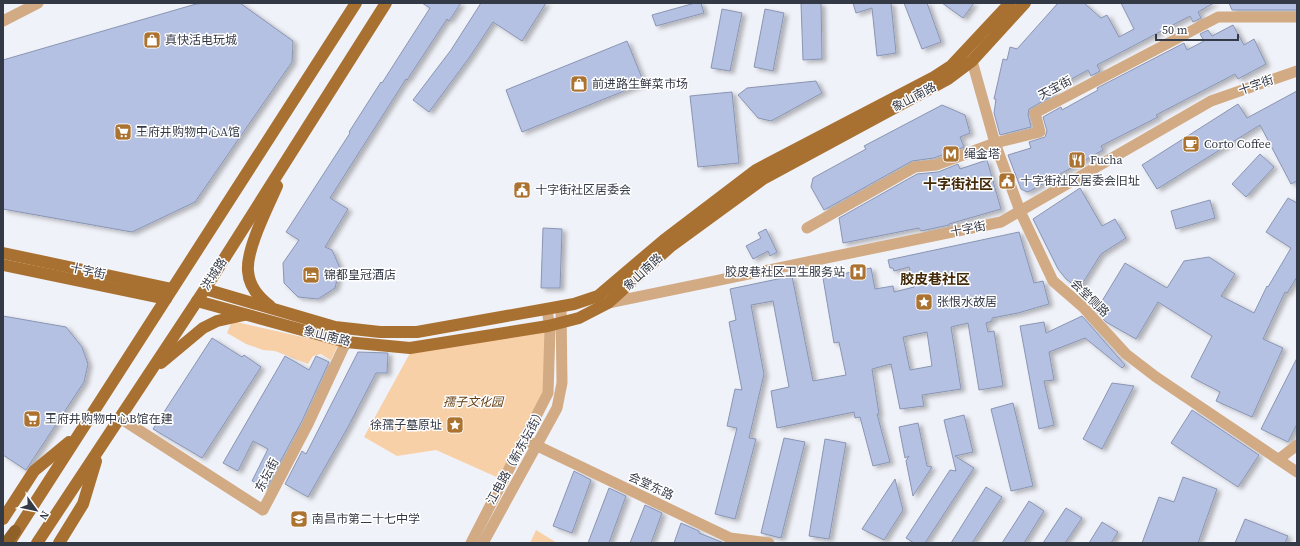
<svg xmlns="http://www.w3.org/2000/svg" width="1300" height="546" viewBox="0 0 1300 546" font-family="'Source Serif 4','Noto Sans SC',serif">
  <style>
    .green { fill: #f8d0a8 }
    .building { fill: #b5c1e2; stroke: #8995b3; fill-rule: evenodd; filter: url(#shadow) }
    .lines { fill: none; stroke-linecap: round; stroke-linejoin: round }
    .minor { stroke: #d2ab84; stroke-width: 11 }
    .major { stroke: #a97131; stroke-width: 12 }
    .highway { stroke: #906029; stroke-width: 12 }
    .labels { text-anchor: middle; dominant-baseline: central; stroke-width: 3; stroke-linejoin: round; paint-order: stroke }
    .poi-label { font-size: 12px; fill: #343946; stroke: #fff; text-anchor: start }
    .street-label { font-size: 12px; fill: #343946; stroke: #fff }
    .park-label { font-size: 12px; font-style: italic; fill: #623e12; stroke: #fff }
    .quarter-label { font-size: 14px; font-weight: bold; fill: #432908; stroke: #fff }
  </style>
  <defs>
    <filter id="shadow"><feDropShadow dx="4" dy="2.5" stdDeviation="2" flood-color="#0004"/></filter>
  </defs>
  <rect width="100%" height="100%" fill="#f0f2f9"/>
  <!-- green -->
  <g class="green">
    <path d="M232 321 338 345 331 360 321 354 313 356 308 364 275 351 263 350 246 344 227 333Z"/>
    <path d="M546 331 544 392 501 479 436 450 397 456 364 437 410 353Z"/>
    <path d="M536 530 557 543H530Z"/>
  </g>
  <!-- building -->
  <g class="building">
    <path d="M207 3H240L293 41 292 62 195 202 132 232 3 209V60L196 4Z"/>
    <path d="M422 3H461L449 21 447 19 407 80 406 79 330 198 348 209 325 247 332 250 340 268 335 288 318 299 298 297 284 283 283 263 299 240 286 232 350 133 349 132 381 82 382 83 430 8Z"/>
    <path d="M481 3H546L522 41 493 22 469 58 429 112 413 100 451 50Z"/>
    <path d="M695 3H701L704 13 656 26 652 15Z"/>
    <path d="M801 3H821L822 59 803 60Z"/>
    <path d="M853 3H891L896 53 877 56 872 8 856 13Z"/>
    <path d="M904 3H927L941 42 922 49Z"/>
    <path d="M942 3H974L963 18Z"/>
    <path d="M1058 3H1084L1101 18 1107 15 1119 37 1134 29 1121 3H1214L1198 12 1201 18 1193 22 1190 16 1097 65 1100 71 1091 76 1088 70 1051 90 1054 95 1029 109 1028 114 1031 127 1000 135 994 113 996 99H994L1003 59 1007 60 1010 47 1017 49Z"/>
    <path d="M1229 3H1297V10H1232Z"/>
    <path d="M722 9 742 13 730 71 711 68Z"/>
    <path d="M765 9 784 13 773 71 754 67Z"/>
    <path d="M1233 25 1244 45 1254 39 1266 64 1238 79 1235 74 1156 115 1158 117 1101 146 1103 150 1030 191 1027 192 1021 189 1008 155 1031 148 1029 142 1045 137 1047 131 1043 117 1061 107 1062 110 1098 90 1097 88 1184 43 1187 50 1204 41 1200 34 1208 30 1212 36Z"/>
    <path d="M627 41 644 83 522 132 506 90Z"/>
    <path d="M816 81 822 93 771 121 758 118 738 95 747 88Z"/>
    <path d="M1297 91V181L1291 184 1260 125 1157 189 1142 165 1238 104 1247 118Z"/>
    <path d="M732 92 739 163 698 167 690 96Z"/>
    <path d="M942 105 965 115 970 133 960 137 964 147 934 158 912 161 824 210 811 187 813 178 866 149 864 146Z"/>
    <path d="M1260 154 1274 167 1246 197 1232 184Z"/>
    <path d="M987 160 1001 209 949 224V225L921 231 919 228 843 243 839 218 917 174 938 172 958 164 960 169Z"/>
    <path d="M1080 188 1102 226 1115 219 1126 238 1101 254 1079 289 1066 279 1058 269 1033 219Z"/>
    <path d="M1288 198 1297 203V277L1287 293 1285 292 1263 339 1283 348 1252 417 1216 401 1220 392 1191 377 1212 336 1158 302 1136 339 1106 322 1096 311 1125 263 1167 288 1184 261 1209 257 1235 274 1221 296 1254 313 1267 286 1268 287 1291 248 1266 232Z"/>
    <path d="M1210 200 1215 218 1176 229 1171 211Z"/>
    <path d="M543 228 562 229 560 288H541Z"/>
    <path d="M766 229 777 252 770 256 768 251 753 259 746 246 761 238 758 233Z"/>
    <path d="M1019 232 1034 283 1043 281 1049 304 1018 313 992 318V321L986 323 988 332 994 331 1003 386 979 390 968 323 951 327 961 389 922 395 924 406 900 409 891 364 872 369 879 414H877L890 462 873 466 860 417 855 418 854 412 777 428 771 391 789 387 773 301 751 305 764 374 749 438 756 439 735 519 715 514 737 428 727 426 735 389 742 390 729 322 736 320 730 289 792 276 813 381 846 375 839 342 834 343 823 278 871 268 875 289 893 286 894 292 914 287 909 267 894 271 893 268H890L888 260ZM927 332 932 366 910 370 903 337Z"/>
    <path d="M3 316 66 327 82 347 88 364 84 382 26 470 3 455Z"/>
    <path d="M1082 316 1125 365 1122 368 1085 338 1049 352 1054 380 1044 381 1054 425 1039 429 1020 326 1044 322 1046 333Z"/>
    <path d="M212 338 242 357 244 355 261 367 202 458 153 429Z"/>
    <path d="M358 352 388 353 387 373H376L348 427 308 497 285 484 302 451 306 454Z"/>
    <path d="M285 356 309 370 316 356 329 362 302 421 266 488 252 481 268 449 253 441 238 471 223 463Z"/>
    <path d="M1297 358V424L1288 442 1261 429Z"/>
    <path d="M1112 383 1134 386 1102 449 1083 439Z"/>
    <path d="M1013 403 1033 486 1011 491 991 409Z"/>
    <path d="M1192 410 1259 455 1238 487 1171 443Z"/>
    <path d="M964 415 973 452 955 456 974 468 925 543H914L906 538 950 470 956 471 944 420Z"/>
    <path d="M918 423 927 466 932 467 913 496 906 461 909 456 905 458 899 427Z"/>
    <path d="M784 438 805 442 781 538 761 533Z"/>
    <path d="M825 439 846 443 829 539 809 536Z"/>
    <path d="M574 471 591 480 572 533 553 526Z"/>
    <path d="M1183 477 1217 489 1198 543H1142L1159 497 1174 502Z"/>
    <path d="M895 479 903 510 884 540 862 529Z"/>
    <path d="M986 487 1002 497 972 543H951Z"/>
    <path d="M609 488 626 496 609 543H588Z"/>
    <path d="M1029 501 1044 511 1024 543H1002Z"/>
    <path d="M645 505 662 513 651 543H630Z"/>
    <path d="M1066 508 1082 518 1065 543H1043Z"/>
    <path d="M1245 519 1288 536 1285 543H1235Z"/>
    <path d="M1102 522 1118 532 1111 543H1089Z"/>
    <path d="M681 523 699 531V533L724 543H674Z"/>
  </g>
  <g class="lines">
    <!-- minor -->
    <g class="minor">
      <path d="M3 21 38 3"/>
      <path d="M972 61 995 143 1020 211 1053 281 1083 307 1126 354 1156 377 1297 472"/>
      <path d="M807 228 915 167 936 165 995 143 1040 132 1035 113 1218 17H1297"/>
      <path d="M608 303 1001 222 1211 101 1297 71"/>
      <path d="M120 418 263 510 308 424 346 342"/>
      <path d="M525 440 730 538 769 543"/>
      <path d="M1279 459 1297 445"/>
      <path d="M471 543 548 393 550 329 547 309"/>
      <path d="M483 543 557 408 562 383 561 306"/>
    </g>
    <!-- major -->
    <g class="major">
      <path d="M3 253 172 289"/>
      <path d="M3 265 166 299"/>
      <path d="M205 289 335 327 380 332H417L574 304 598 296 664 240 756 170 934 77 951 66 1010 3"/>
      <path d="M197 301 346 342 410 348 548 326 579 318 608 303 670 247 763 179 948 79 972 61 1025 3"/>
      <path d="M270 306C258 297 249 286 248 271 246 249 268 207 277 186"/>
      <path d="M161 363 203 328 217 321 244 315"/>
      <path d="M3 519 34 471 69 442"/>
      <path d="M11 540 356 3"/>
      <path d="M37 543 205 289 386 3"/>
      <path d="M59 543 83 504 96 461"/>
    </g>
    <!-- highway -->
    <path class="highway" d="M6 543 15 531"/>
  </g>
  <!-- icons -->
  <defs>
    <g id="shop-square" transform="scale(0.9)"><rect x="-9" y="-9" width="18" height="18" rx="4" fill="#ab7230" stroke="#fff"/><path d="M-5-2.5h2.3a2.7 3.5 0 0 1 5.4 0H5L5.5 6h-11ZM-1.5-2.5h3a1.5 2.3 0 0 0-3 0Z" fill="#fff"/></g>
    <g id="supermarket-square" transform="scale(0.9)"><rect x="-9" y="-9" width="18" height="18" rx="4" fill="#ab7230" stroke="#fff"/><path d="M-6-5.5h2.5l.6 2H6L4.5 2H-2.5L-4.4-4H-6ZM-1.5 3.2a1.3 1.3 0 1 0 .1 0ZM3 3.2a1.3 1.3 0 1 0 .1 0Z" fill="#fff"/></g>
    <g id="cafe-square" transform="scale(0.9)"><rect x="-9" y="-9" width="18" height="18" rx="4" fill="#ab7230" stroke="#fff"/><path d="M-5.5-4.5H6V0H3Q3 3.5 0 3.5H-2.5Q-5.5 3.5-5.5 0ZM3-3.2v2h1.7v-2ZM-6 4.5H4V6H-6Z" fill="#fff"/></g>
    <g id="metro-square" transform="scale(0.9)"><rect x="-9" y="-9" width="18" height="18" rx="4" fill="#ab7230" stroke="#fff"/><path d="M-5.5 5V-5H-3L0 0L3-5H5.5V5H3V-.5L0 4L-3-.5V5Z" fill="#fff"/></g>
    <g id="restaurant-square" transform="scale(0.9)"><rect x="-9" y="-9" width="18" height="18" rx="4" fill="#ab7230" stroke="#fff"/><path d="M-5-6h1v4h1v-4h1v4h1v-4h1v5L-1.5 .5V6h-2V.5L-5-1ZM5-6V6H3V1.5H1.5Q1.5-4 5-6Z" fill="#fff"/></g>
    <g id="civic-square" transform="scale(0.9)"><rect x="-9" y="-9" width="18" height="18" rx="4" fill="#ab7230" stroke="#fff"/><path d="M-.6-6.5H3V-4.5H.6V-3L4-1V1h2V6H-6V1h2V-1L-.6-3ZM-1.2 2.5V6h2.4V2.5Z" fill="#fff"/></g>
    <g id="hospital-square" transform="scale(0.9)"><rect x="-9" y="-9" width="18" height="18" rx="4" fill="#ab7230" stroke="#fff"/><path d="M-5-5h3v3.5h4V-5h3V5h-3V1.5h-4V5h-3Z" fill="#fff"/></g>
    <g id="hotel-square" transform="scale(0.9)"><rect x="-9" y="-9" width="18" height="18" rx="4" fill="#ab7230" stroke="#fff"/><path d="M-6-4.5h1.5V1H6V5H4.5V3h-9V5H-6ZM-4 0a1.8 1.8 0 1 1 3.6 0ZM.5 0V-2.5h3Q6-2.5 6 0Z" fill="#fff"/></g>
    <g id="sight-square" transform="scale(0.9)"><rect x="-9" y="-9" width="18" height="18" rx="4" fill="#ab7230" stroke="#fff"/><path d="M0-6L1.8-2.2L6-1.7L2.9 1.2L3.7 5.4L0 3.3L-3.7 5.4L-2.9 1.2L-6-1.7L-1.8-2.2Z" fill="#fff"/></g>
    <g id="school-square" transform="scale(0.9)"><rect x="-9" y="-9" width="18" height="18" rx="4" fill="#ab7230" stroke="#fff"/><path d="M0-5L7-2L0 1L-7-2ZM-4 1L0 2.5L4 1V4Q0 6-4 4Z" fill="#fff"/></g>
  </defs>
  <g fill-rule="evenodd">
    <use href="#shop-square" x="152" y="40"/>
    <use href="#shop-square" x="579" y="84"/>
    <use href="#supermarket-square" x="123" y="132"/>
    <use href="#cafe-square" x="1191" y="144"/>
    <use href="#metro-square" x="951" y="154"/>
    <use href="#restaurant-square" x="1077" y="160"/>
    <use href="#civic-square" x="1007" y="181"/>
    <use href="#civic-square" x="522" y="190"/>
    <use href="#hospital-square" x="858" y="272"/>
    <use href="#hotel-square" x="311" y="275"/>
    <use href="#sight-square" x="924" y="302"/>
    <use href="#supermarket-square" x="32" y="419"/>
    <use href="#sight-square" x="455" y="425"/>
    <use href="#school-square" x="299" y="519"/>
  </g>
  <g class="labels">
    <!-- poi labels -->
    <g class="poi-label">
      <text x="165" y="40">真快活电玩城</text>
      <text x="592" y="84">前进路生鲜菜市场</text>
      <text x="136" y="132">王府井购物中心A馆</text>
      <text x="1204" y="144">Corto Coffee</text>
      <text x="964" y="154">绳金塔</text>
      <text x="1090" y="160">Fucha</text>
      <text x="1020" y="181">十字街社区居委会旧址</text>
      <text x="535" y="190">十字街社区居委会</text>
      <text x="845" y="272" text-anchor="end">胶皮巷社区卫生服务站</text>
      <text x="324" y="275">锦都皇冠酒店</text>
      <text x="937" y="302">张恨水故居</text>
      <text x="45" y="419">王府井购物中心B馆在建</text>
      <text x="442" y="425" text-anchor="end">徐孺子墓原址</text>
      <text x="312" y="519">南昌市第二十七中学</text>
    </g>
    <!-- street labels -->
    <g class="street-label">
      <text transform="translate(1256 85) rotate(-19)">十字街</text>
      <text transform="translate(1055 88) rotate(-28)">天宝街</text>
      <text transform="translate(914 97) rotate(-28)">象山南路</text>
      <text transform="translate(968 229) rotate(-11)">十字街</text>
      <text transform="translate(88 271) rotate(12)">十字街</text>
      <text transform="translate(643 272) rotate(-43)">象山南路</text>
      <text transform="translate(214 274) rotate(-57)">洪城路</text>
      <text transform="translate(1090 298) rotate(44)">会堂侧路</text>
      <text transform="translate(327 336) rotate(14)">象山南路</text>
      <text transform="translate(516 456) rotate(-61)">江电路（新东坛街）</text>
      <text transform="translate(267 475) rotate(-62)">东坛街</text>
      <text transform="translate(651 486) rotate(25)">会堂东路</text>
    </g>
    <!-- park labels -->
    <g class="park-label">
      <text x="473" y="402">孺子文化园</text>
    </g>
    <!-- quarter labels -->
    <g class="quarter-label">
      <text x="958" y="184">十字街社区</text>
      <text x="935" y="279">胶皮巷社区</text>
    </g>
  </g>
  <!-- border -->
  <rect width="1300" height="546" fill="none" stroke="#343946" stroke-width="8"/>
  <!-- north arrow -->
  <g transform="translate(36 510) rotate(123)" stroke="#ffffff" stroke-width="3" paint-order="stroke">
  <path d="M0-3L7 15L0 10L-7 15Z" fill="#343946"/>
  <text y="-6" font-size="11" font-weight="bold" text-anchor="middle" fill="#343946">N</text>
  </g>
  <!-- scale -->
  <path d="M1156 34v6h82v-6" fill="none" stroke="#343946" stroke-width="2"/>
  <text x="1162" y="34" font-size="12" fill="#343946" stroke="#ffffff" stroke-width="3" paint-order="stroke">50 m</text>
</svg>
